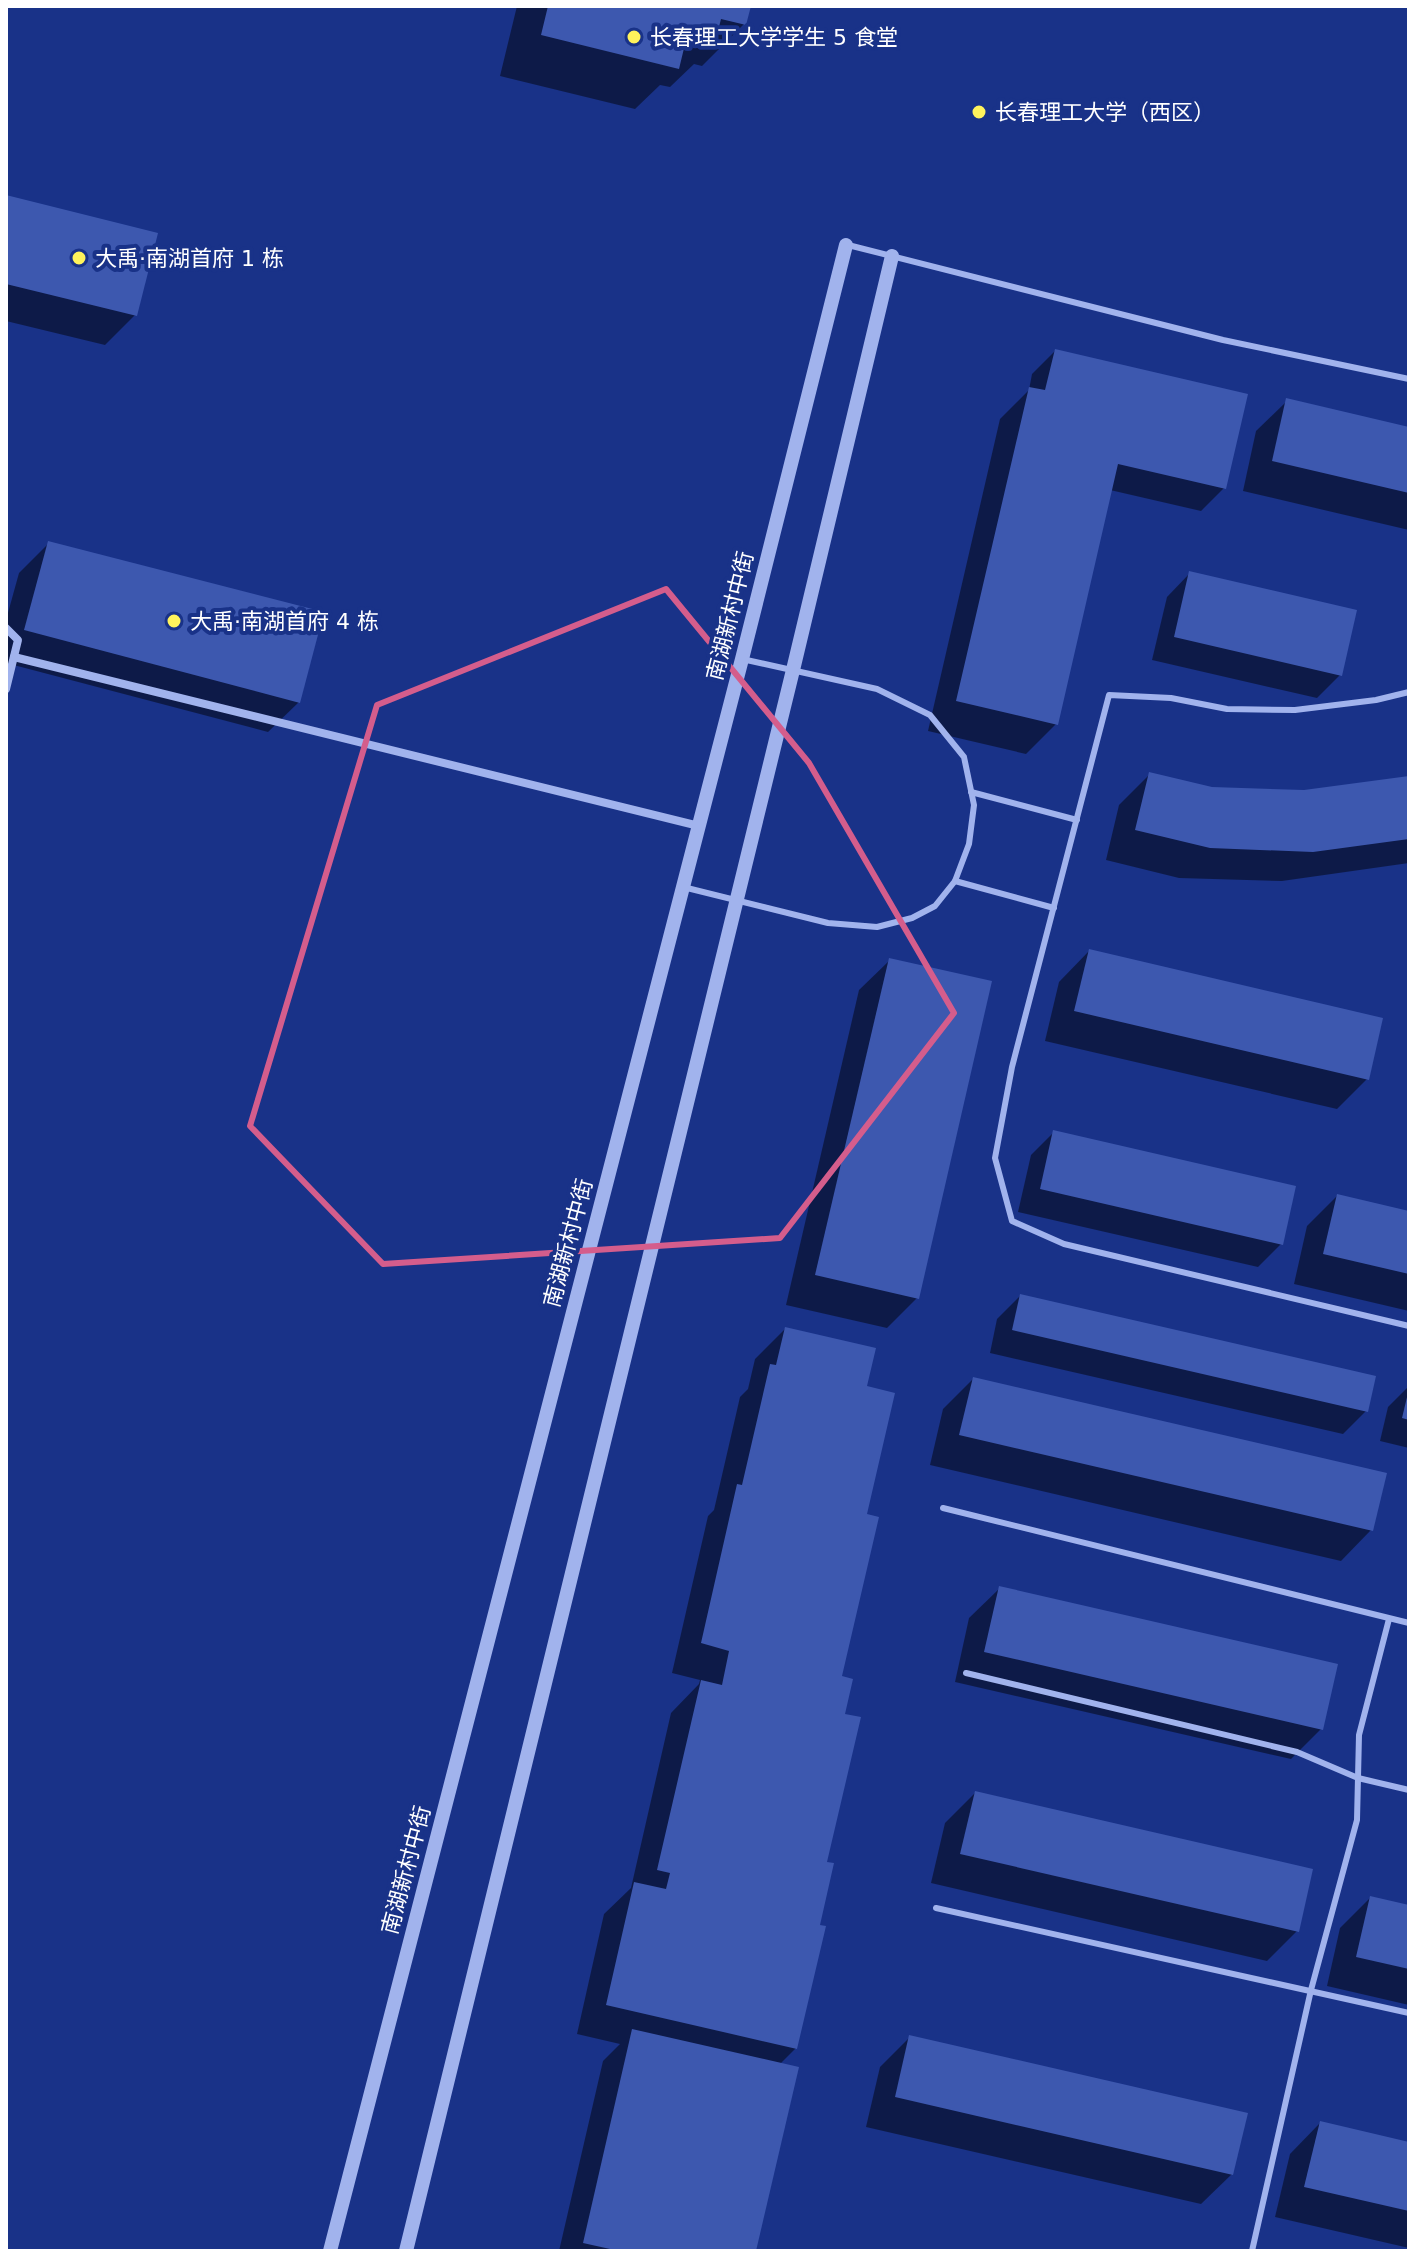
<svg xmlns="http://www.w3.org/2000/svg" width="1415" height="2257" viewBox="0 0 1415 2257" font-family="'DejaVu Sans','Noto Sans SC',sans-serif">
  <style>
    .shadow { fill: #0007 }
    .building { fill: #3d58af }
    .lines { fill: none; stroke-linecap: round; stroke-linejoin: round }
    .service { stroke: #a1b3ed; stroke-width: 6 }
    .minor { stroke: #a1b3ed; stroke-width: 8 }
    .tertiary { stroke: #a1b3ed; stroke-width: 14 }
    .marked { fill: none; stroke: #d45d8c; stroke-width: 6; stroke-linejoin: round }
    .poi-dot { fill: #fff35c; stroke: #193288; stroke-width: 3 }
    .labels { text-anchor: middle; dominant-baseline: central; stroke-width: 8; stroke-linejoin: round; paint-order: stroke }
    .poi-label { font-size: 22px; fill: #fff; stroke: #193288; text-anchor: start }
    .street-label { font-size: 22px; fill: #fff; stroke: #193288 }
  </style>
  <rect width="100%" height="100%" fill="#193288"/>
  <!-- shadow -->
  <g class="shadow">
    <path d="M517 6H749L744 24 702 66 694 64 670 87 660 85 635 109 500 76Z"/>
    <path d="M6 197 135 315 105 345 6 321Z"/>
    <path d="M1055 351 1224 488 1201 511 1110 490 1056 724 1026 754 928 731 1000 419 1029 390 1032 374Z"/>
    <path d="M1287 401 1409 429V530L1243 491 1256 431Z"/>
    <path d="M49 543 299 702 268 732 6 663V620L19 573Z"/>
    <path d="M1190 573 1340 675 1317 698 1152 660 1167 597Z"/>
    <path d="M1149 775 1211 789 1305 792 1409 778V863L1282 881 1179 878 1106 860 1119 805Z"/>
    <path d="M1089 951 1367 1079 1337 1109 1045 1041 1059 982Z"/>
    <path d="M890 960 917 1298 887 1328 786 1305 859 990Z"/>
    <path d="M1054 1132 1281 1244 1258 1267 1018 1212 1031 1155Z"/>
    <path d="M1337 1196 1409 1213V1311L1294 1284 1307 1226Z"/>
    <path d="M1020 1296 1366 1411 1343 1434 990 1353 997 1319Z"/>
    <path d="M785 1329 864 1388V1515L840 1678 843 1715 824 1863 796 2048 779 2065 754 2251H559L603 2061 620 2044 577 2034 604 1914 631 1888 671 1713 699 1684 700 1680 672 1673 708 1516 714 1510 740 1397 748 1389 755 1359Z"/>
    <path d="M973 1379 1371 1530 1341 1561 930 1465 943 1409Z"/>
    <path d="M1409 1386V1448L1380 1441 1388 1407Z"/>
    <path d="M1000 1588 1321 1729 1291 1759 955 1682 969 1618Z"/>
    <path d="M975 1793 1297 1931 1267 1961 931 1883 945 1823Z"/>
    <path d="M1370 1898 1409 1907V2005L1327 1986 1340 1928Z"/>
    <path d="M910 2037 1232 2174 1201 2204 866 2127 880 2067Z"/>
    <path d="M1320 2123 1409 2144V2248L1275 2217 1290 2154Z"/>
  </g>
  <!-- building -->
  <g class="building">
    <path d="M548 6H751L746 25 721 19 714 47 686 40 679 69 541 35Z"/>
    <path d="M6 195 158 233 137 316 6 284Z"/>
    <path d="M1055 349 1248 394 1226 489 1118 464 1058 725 956 701 1029 387 1045 390Z"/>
    <path d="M1286 398 1409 427V493L1272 461Z"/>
    <path d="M48 541 324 612 300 703 24 630Z"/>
    <path d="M1189 571 1357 610 1342 676 1174 637Z"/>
    <path d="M1149 772 1212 787 1304 790 1409 776V839L1313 852 1210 848 1135 830Z"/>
    <path d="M1089 949 1383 1018 1369 1080 1074 1011Z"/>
    <path d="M889 958 992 981 919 1299 815 1275Z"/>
    <path d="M1053 1130 1296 1186 1283 1245 1040 1189Z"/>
    <path d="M1337 1194 1409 1211V1274L1323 1254Z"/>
    <path d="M1020 1294 1376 1376 1368 1412 1012 1330Z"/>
    <path d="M785 1327 876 1348 867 1386 895 1393 867 1514 879 1517 842 1676 853 1679 845 1714 861 1717 827 1862 834 1863 820 1925 826 1926 797 2049 606 2005 634 1882 666 1889 670 1873 657 1870 701 1680 722 1685 729 1651 701 1643 737 1484 742 1485 770 1364 776 1365Z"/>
    <path d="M973 1377 1387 1473 1373 1531 959 1435Z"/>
    <path d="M1408 1393H1409V1420L1402 1418Z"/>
    <path d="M999 1586 1338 1664 1323 1730 984 1652Z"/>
    <path d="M975 1791 1313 1869 1299 1932 960 1854Z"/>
    <path d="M1370 1896 1409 1905V1969L1356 1957Z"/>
    <path d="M632 2029 799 2067 756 2251H619L583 2243Z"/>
    <path d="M909 2035 1248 2113 1233 2175 895 2097Z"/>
    <path d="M1320 2121 1409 2142V2211L1304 2187Z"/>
  </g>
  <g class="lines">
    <!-- service -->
    <g class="service">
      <path d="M848 245 1223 340 1409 379"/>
      <path d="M1409 692 1376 700 1295 710 1227 709 1171 698 1109 695 1012 1067 995 1158 1012 1221 1064 1244 1409 1326"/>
      <path d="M971 792 1077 820"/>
      <path d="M955 881 1054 908"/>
      <path d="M683 887 828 923 877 927 912 918 935 906 955 881 969 844 974 805 964 757 930 715 877 689 742 659"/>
      <path d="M943 1508 1409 1623"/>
      <path d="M966 1673 1297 1752 1358 1778 1409 1790"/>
      <path d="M936 1908 1409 2013"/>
      <path d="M1252 2251 1311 1990 1357 1820 1359 1735 1389 1619"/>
    </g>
    <!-- minor -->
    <g class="minor">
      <path d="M6 628 18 640 6 689"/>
      <path d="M14 657 699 826"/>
    </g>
    <!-- tertiary -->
    <g class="tertiary">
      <path d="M330 2251 742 659 846 245"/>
      <path d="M406 2251 793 670 892 256"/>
    </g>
  </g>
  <!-- marked area -->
  <path class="marked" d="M666 589 809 763 954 1013 780 1238 383 1264 250 1126 377 705Z"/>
  <!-- markers -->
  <g class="poi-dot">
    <circle cx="634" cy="37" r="8"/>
    <circle cx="979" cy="112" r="8"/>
    <circle cx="79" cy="258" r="8"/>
    <circle cx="174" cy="621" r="8"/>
  </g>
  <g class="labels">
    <!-- poi labels -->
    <g class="poi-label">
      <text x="650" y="37">长春理工大学学生 5 食堂</text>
      <text x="995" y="112">长春理工大学（西区）</text>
      <text x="95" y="258">大禹·南湖首府 1 栋</text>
      <text x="190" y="621">大禹·南湖首府 4 栋</text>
    </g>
    <!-- street labels -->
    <g class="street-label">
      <text transform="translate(730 616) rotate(-76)">南湖新村中街</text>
      <text transform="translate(568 1243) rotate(-75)">南湖新村中街</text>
      <text transform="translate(406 1870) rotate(-75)">南湖新村中街</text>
    </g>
  </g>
  <!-- border -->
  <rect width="1415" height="2257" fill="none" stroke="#ffffff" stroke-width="16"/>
</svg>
